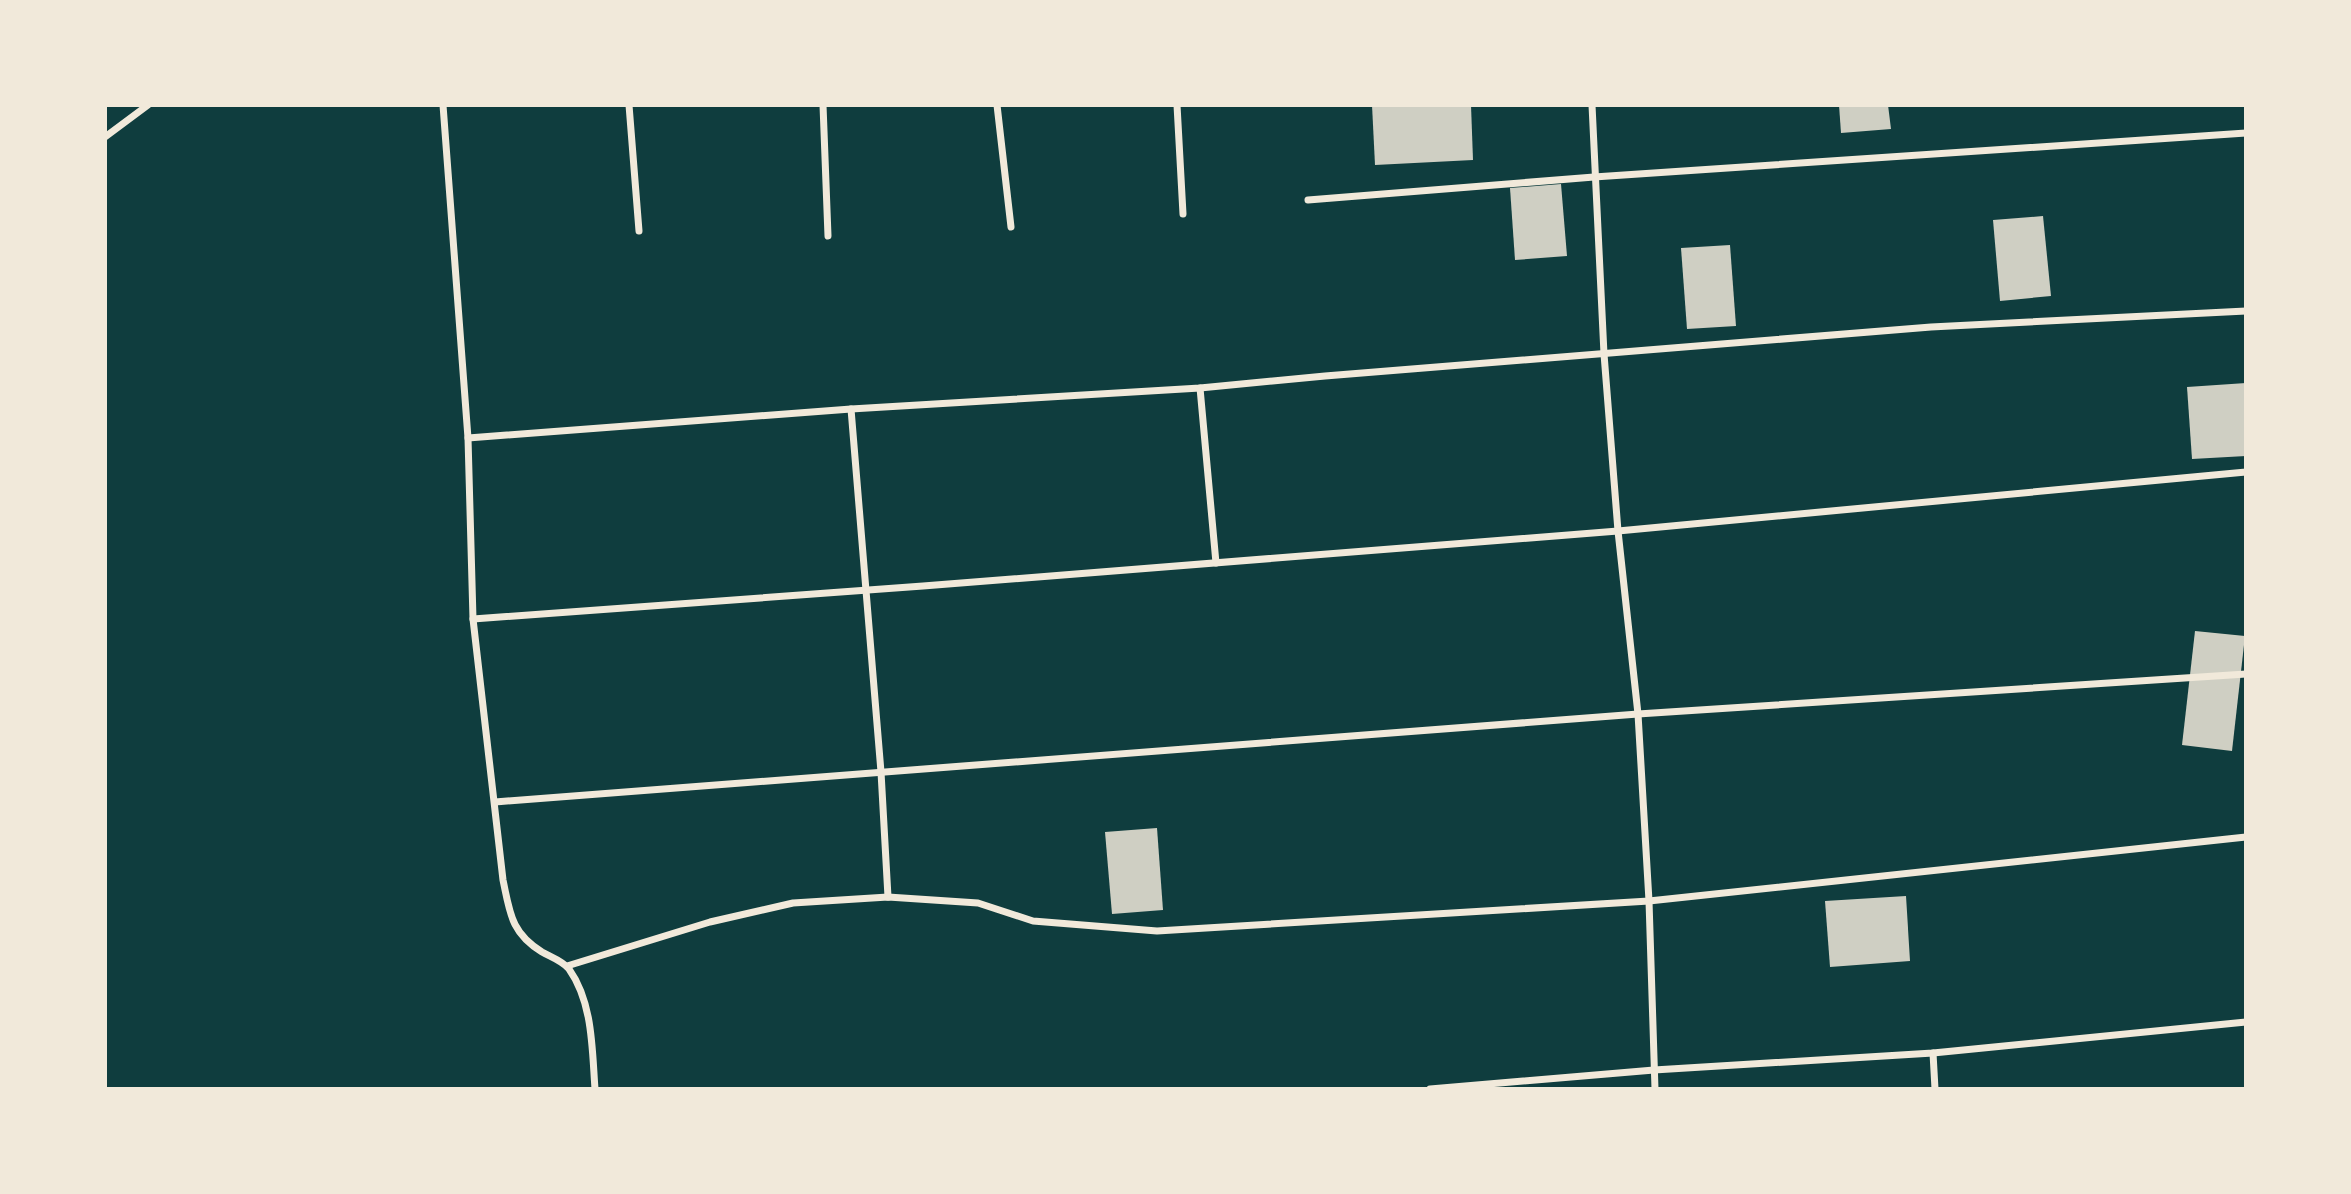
<svg xmlns="http://www.w3.org/2000/svg" width="2351" height="1194" viewBox="0 0 2351 1194" font-family="'Sofia Sans Condensed',sans-serif">
  <style>
    .building { fill: #cfcfc3 }
    .lines { fill: none; stroke-linecap: round; stroke-linejoin: round }
    .minor { stroke: #f1e9da; stroke-width: 7 }
  </style>
  <rect width="100%" height="100%" fill="#0f3d3e"/>
  <!-- building -->
  <g class="building">
    <path d="M1372 105H1471L1473 160 1375 165Z"/>
    <path d="M1839 105H1888L1891 129 1841 133Z"/>
    <path d="M1561 184 1567 256 1515 260 1510 188Z"/>
    <path d="M2043 216 2051 296 2000 301 1993 220Z"/>
    <path d="M1730 245 1736 326 1687 329 1681 248Z"/>
    <path d="M2246 383V456L2192 459 2187 387Z"/>
    <path d="M2195 631 2245 636 2232 751 2182 745Z"/>
    <path d="M1157 828 1163 910 1112 914 1105 832Z"/>
    <path d="M1906 896 1910 961 1830 967 1825 901Z"/>
  </g>
  <g class="lines">
    <!-- minor -->
    <g class="minor">
      <path d="M443 105 468 438 473 619 503 880C510 913 511 933 542 952 551 957 563 961 569 969 593 1003 592 1049 595 1089"/>
      <path d="M629 105 639 231"/>
      <path d="M823 105 828 236"/>
      <path d="M997 105 1011 227"/>
      <path d="M1177 105 1183 214"/>
      <path d="M1592 105 1604 354 1618 531 1638 714 1649 901 1655 1089"/>
      <path d="M105 137 148 105"/>
      <path d="M1308 200 1594 177 2246 133"/>
      <path d="M1200 388 1216 563"/>
      <path d="M851 409 881 772 888 897"/>
      <path d="M468 438 851 409 1200 388 1325 376 1931 327 2246 311"/>
      <path d="M473 619 923 586 1618 531 2246 472"/>
      <path d="M495 802 1638 714 2246 674"/>
      <path d="M567 966 710 922 793 903 888 897 978 903 1033 921 1157 931 1649 901 2246 837"/>
      <path d="M1933 1053 1935 1089"/>
      <path d="M1430 1089 1654 1070 1933 1053 2246 1022"/>
    </g>
  </g>
  <!-- border -->
  <rect width="2351" height="1194" fill="none" stroke="#f1e9da" stroke-width="214"/>
</svg>
